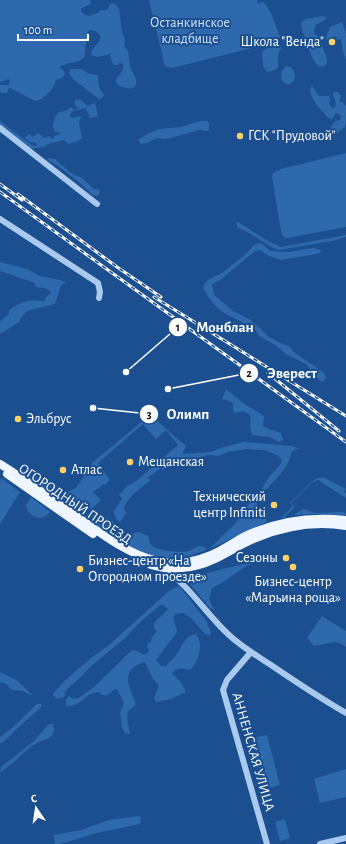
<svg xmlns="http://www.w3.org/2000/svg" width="346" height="844" viewBox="0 0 346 844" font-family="'Alegreya Sans',sans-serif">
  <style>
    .green { fill: #2e69ad }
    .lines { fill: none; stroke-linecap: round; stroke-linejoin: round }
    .minor { stroke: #a9c9ee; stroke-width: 6 }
    .major { stroke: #f0f6ff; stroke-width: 8 }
    .rail-casing { stroke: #fff; stroke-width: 3 }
    .rail { stroke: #1b4f8f; stroke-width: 1.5; stroke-dasharray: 4.5; stroke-linecap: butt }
    .poi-dot { fill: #ffd166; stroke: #1b4f8f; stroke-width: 1.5 }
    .labels { text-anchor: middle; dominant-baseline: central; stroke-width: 4; stroke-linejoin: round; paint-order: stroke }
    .park-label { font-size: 14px; fill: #cfe3fa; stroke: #1b4f8f }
    .poi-label { font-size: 14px; fill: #fff; stroke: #1b4f8f; text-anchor: start }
    .street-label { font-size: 14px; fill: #fff; stroke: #1b4f8f }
    .leader { fill: none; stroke: #fff; stroke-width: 1.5 }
    .callout-dot { fill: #fff; stroke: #1b4f8f; stroke-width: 1.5 }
    .mark-label { font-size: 12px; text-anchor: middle; font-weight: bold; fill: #111 }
    .callout-label { font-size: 15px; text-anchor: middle; font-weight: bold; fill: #fff; stroke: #1b4f8f; stroke-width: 4; stroke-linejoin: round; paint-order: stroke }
  </style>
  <rect width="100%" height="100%" fill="#1b4f8f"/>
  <!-- green -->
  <g class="green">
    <path d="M0 0H90L91 4 84 7 81 9 82 13 88 16 98 13 100 10H107L110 4 114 3 119 8 122 32 125 39 124 46 128 51 130 66 136 79V85C133 89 131 89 127 88 103 83 126 75 123 64L120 63 117 65H114L112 62 110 54 99 57 91 55C92 45 99 45 101 37 98 32 95 30 89 30 87 37 84 51 85 57 79 63 67 62 59 67L63 70 65 74 62 78 56 80C54 89 44 100 35 101L10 88H9L7 93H1L0 91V85H8L10 82 9 79 0 82Z"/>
    <path d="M149 0H257L258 4 264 2 271 13 280 37 272 43 172 68 165 66Z"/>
    <path d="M322 16 327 17 325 20 316 25 314 30 315 34 319 37 327 59V64C324 67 319 68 316 64 312 60 301 28 301 23L306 19Z"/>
    <path d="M342 22 346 33V60L343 52 341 39 337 40 336 36 325 40 330 27Z"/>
    <path d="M279 46H280L281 48 278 54V68L272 71 267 72 263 66 262 52 265 49Z"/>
    <path d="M286 66C294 66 296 75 294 81L288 85C279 82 279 72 286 66Z"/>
    <path d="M71 69H81L90 74 98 75 99 88 104 95 102 98 99 99 73 79 69 73Z"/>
    <path d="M312 86 319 96H329L330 99 329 104 332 108 335 107 336 104 333 95 334 92H338L341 96 339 102H343L346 106V120L345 127 337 133 331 134 328 131 334 122 341 119 340 114 336 113 332 119C326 118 326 115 322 111 316 105 311 98 310 89Z"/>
    <path d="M80 99 87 106 95 103 98 116 90 118 86 108 73 111 70 114 71 118 81 116 79 123 82 138 78 141 68 144 64 140 47 144V146L31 149 0 126V121L33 146H37L36 143 30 142 25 138 26 136 30 134 33 137 38 133 44 138 49 136 52 139 54 138V136L60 134 59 132H55C51 125 54 118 59 112L65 111 72 107 74 110 79 108 76 107 74 103 75 100Z"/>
    <path d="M200 121H207L209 123V130L206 131 200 130 166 139 157 138 147 143 141 144 138 140 147 134 159 129 181 127Z"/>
    <path d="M346 153V227L287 238 283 237 281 231 272 177 273 173 281 169Z"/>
    <path d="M48 158 55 159 71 173 82 178 94 189 99 190 100 193 97 196 93 195C80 182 63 169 47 159Z"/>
    <path d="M238 222 266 240 281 247 346 235V237L332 241 279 250C264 245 253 233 238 228L236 223Z"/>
    <path d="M261 243 270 251 289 252 313 248 321 250 320 253 311 255 281 260 269 256 260 250 255 251 220 280 212 284 214 295 233 311 251 320 269 337 282 344 289 346 295 353 323 372 326 376 325 380 321 382 306 364 286 354 275 345 259 336C257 326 232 319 223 312 215 306 208 298 203 288L205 283 209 279 222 273 247 253 254 245Z"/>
    <path d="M0 262 27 269 40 276 64 281 66 283 61 285 55 304 27 311 21 318 19 322 0 334V321L8 315 10 309C26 300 26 300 45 301L46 297 51 293C47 286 41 289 35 286V283L0 271Z"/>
    <path d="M226 389 243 403 264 416 263 426C268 430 275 430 281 433L283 440 279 442 270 437 252 435C249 430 251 421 250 415L244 411 234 413C232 409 234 406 232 402L222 399Z"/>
    <path d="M150 415 186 446 182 454 211 452 220 448 244 442 293 446 300 449H295L291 453C291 467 266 489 256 500 256 506 259 509 264 513L267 522 209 549 236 523 244 509 258 495 269 477 280 465 282 461 279 456 264 450 247 449 228 452 219 456 209 455 186 461H178L163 470 161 468 147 478 151 480C141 488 126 497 124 510L127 512 120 522C115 519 115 515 114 511L122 499 119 495 126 487 136 481 178 445 166 430 156 439 143 424 98 463 110 480 105 485 104 484 93 492 101 500C95 506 88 514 79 512L47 489C38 487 30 478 23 472L25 469 39 478 41 476 64 493 76 488 93 462Z"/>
    <path d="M323 477 346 489 344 492 346 493V498L321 482 319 480 313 482 291 503 295 507 285 516 286 517 281 518 293 506 290 503 315 479Z"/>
    <path d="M1 478 20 492 0 524V483Z"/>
    <path d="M31 497 50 512C42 523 28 517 26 505Z"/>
    <path d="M304 509 315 513 343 512 346 514V515L310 514 295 515V514Z"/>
    <path d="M97 511C105 517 114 520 121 528V533C110 540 102 529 92 523L93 521 90 519 91 514 95 516Z"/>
    <path d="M139 532 148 536C149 538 149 543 151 545 156 551 182 553 189 551 196 549 198 543 206 548V550L183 558 157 559C146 551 131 552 124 540L126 535 128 537 131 534Z"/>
    <path d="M250 563H252C238 570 226 582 212 588L209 599 214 610 210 608 189 583C197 573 236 566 250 563Z"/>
    <path d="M178 586 180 587 207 622 211 633 210 635 205 634 192 619 183 613 175 614C171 620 177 626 177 632L156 660 161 666H166C169 662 174 658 177 654 183 645 184 636 196 634 204 644 199 662 190 670 183 668 177 667 172 673L182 684 186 692 171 699 156 702 154 698 159 685 153 679 145 662C119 670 129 685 136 704 134 707 131 708 129 710 125 716 129 728 130 734L125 733 122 728 120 712 124 703 117 689C107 692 110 700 98 692 94 693 89 694 86 697 79 703 76 706 66 706V700L69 696 73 699H77L94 687 132 650 137 651 144 655 148 653 149 650 147 645 148 643 151 642 152 637 157 631 154 628V623L168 609 163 605H160L138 624 124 639 91 666 80 678 68 688 65 692 64 697 57 699 53 695C56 686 99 651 109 645L169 591Z"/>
    <path d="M322 616 346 631V647C337 638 325 644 314 646L307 638Z"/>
    <path d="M0 672 18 681 32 695H30L23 691 12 690 6 684 0 682Z"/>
    <path d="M37 704H41L42 706C36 713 28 718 21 725 14 731 8 739 0 744V737L12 728Z"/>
    <path d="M50 724H53C54 727 54 730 53 733 49 741 43 739 37 743 28 748 22 755 14 762 9 766 4 769 0 774L1 767 34 741 46 727Z"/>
    <path d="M267 735 280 785 265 789 251 738Z"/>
    <path d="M346 769V797L320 803 314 779Z"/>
    <path d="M139 816 141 818 140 824 97 833 60 844H55L54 835 81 830 109 820Z"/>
    <path d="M285 819 290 838 280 841 275 822Z"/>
  </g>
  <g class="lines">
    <!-- minor -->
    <g class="minor">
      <path d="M0 128 97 204"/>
      <path d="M0 219 98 283 100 292 99 298"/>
      <path d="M163 568C189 585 206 614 229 635 242 647 257 656 271 665 296 682 320 698 346 713"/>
      <path d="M251 652 227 680 223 690 267 844"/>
      <path d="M320 844 346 838"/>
    </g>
    <!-- major -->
    <g class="major">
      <path d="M0 464C26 480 50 498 75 515 100 533 127 554 157 561 174 565 194 562 211 555 223 550 234 542 245 536 277 521 311 516 346 520"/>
      <path d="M7 474 93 534"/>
      <path d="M151 565C170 571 194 569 213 560 228 553 241 544 256 538 285 526 316 521 346 526"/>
    </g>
    <!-- rail casing -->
    <g class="rail-casing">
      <g id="rail">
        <path d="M0 184 22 200"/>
        <path d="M0 192 346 442"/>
        <path d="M18 194 117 267 161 297"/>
        <path d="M154 297 346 416"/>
        <path d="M268 373 339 431"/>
      </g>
    </g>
    <!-- rail -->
    <use href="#rail" class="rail"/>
  </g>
  <!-- markers -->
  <g class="poi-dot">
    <circle cx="332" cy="42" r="4"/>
    <circle cx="240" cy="136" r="4"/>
    <circle cx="18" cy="419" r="4"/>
    <circle cx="130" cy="462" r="4"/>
    <circle cx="63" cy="470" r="4"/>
    <circle cx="274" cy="505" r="4"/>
    <circle cx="286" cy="558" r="4"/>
    <circle cx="293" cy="567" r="4"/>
    <circle cx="80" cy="569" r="4"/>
  </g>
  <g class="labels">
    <!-- park labels -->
    <g class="park-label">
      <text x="190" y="23">Останкинское<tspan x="190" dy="16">кладбище</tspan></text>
    </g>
    <!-- poi labels -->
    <g class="poi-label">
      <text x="324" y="42" text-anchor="end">Школа "Венда"</text>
      <text x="248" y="136">ГСК "Прудовой"</text>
      <text x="26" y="419">Эльбрус</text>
      <text x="138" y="462">Мещанская</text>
      <text x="71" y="470">Атлас</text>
      <text x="266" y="497" text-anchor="end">Технический<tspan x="266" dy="16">центр Infiniti</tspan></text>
      <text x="278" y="558" text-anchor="end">Сезоны</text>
      <text x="88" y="561">Бизнес-центр «На<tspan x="88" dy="16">Огородном проезде»</tspan></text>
      <text x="293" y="582" text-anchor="middle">Бизнес-центр<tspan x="293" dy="16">«Марьина роща»</tspan></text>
    </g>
    <!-- street labels -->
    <g class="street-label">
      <text transform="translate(75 504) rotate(34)">ОГОРОДНЫЙ ПРОЕЗД</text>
      <text transform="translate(253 752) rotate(74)">АННЕНСКАЯ УЛИЦА</text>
    </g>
  </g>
  <!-- callouts -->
  <path class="leader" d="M126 372L178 327M168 389L249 373M93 408L149 414"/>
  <g class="callout-dot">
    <circle cx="126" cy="372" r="4"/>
    <circle cx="168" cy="389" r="4"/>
    <circle cx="93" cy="408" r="4"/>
    <circle cx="178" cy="327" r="10"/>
    <circle cx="249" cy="373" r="10"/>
    <circle cx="149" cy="414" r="10"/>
  </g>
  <g class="mark-label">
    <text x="178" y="331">1</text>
    <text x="249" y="377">2</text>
    <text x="149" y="418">3</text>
  </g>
  <g class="callout-label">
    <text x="225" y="332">Монблан</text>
    <text x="292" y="378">Эверест</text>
    <text x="188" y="419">Олимп</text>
  </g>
  <!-- north arrow -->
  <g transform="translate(36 808) rotate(347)" stroke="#1b4f8f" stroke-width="3" paint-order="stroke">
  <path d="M0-3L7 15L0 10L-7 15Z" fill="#ffffff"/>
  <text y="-6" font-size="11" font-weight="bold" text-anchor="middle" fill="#ffffff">С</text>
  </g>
  <!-- scale -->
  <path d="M18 34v6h70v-6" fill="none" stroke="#ffffff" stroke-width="2"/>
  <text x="24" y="34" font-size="12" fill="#ffffff" stroke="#1b4f8f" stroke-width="3" paint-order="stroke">100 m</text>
</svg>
